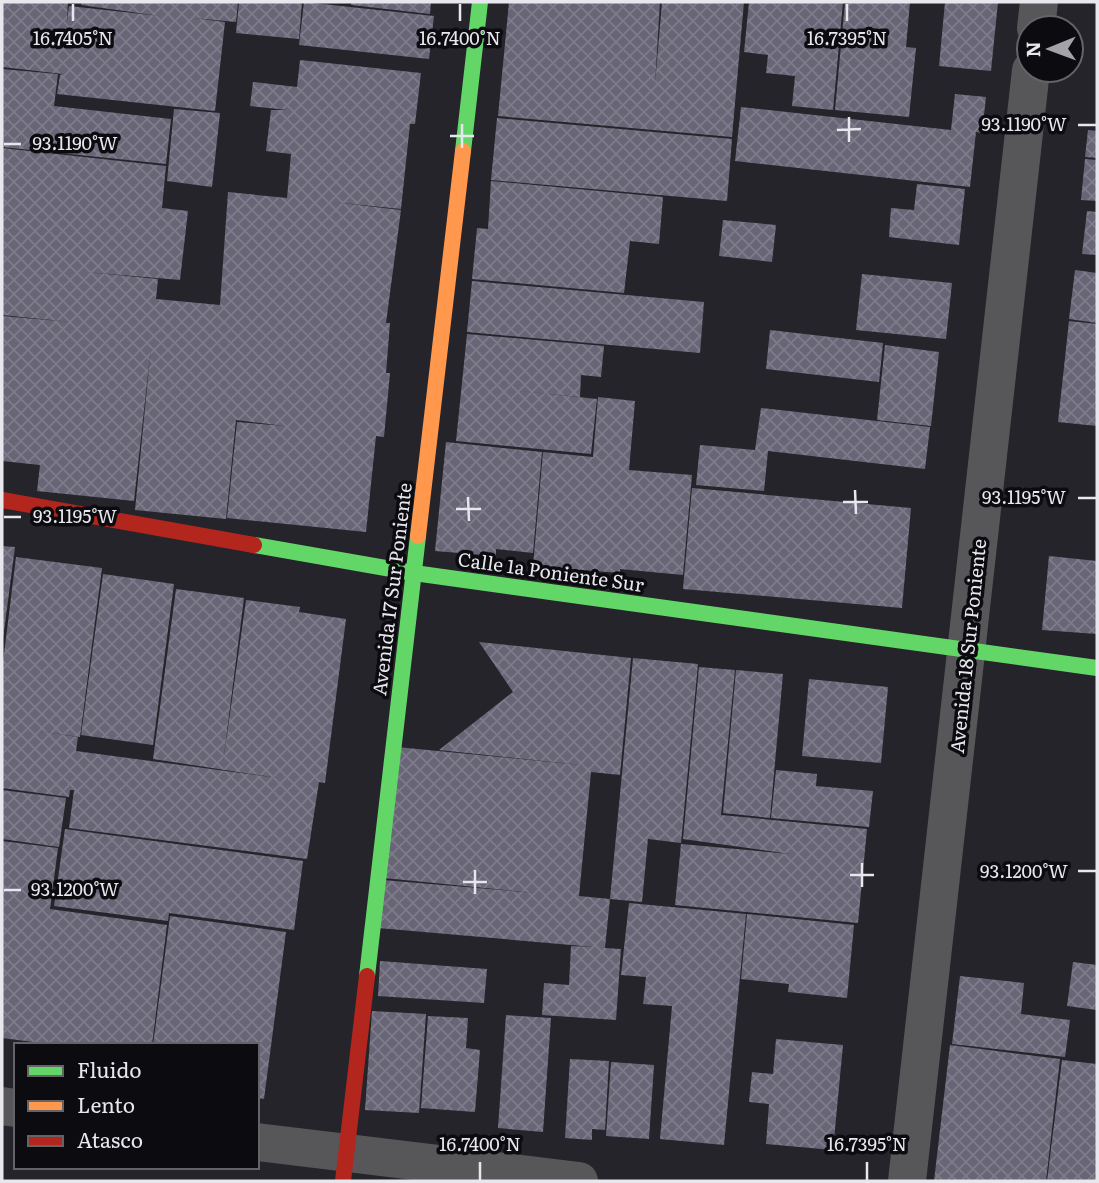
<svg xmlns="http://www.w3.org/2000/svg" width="1099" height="1183" viewBox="0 0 1099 1183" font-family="Literata,serif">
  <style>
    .building { fill: url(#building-cross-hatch) }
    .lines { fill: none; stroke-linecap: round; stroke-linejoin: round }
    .street { stroke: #575658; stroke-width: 38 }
    .fast { stroke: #63d668; stroke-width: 16 }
    .slow { stroke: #ff974d; stroke-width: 16 }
    .jam { stroke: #b3261e; stroke-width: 16 }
    .ticks { fill: none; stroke: #e7e7ed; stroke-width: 2.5 }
    .labels { text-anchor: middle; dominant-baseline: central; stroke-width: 7; stroke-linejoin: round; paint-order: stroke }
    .street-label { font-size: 19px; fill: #e7e7ed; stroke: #0c0c10 }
    .ticks-label { font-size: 18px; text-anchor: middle; fill: #e7e7ed; stroke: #0c0c10; stroke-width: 7; stroke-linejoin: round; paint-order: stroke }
  </style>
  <defs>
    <pattern id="building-cross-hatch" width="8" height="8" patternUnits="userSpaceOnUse" patternTransform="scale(1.75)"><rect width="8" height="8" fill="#686576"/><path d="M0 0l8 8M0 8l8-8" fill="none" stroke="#7e7b8a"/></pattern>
  </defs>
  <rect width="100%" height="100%" fill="#25242a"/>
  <!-- building -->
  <g class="building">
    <path d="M2 2H68L67 22 69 6 160 16 81 5 82 2H238L236 22 193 18 225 22 215 111 57 94 60 75 63 74 2 67Z"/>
    <path d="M239 2H302L299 39 236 33Z"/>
    <path d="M304 2 434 16 429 59 299 45Z"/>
    <path d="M351 2H431L430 14 351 5Z"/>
    <path d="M509 2H660L655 84 662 2H744L732 137 498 116Z"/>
    <path d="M749 2H843L833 110 792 106 795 76 766 73 768 55 744 52Z"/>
    <path d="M845 2H910L906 47 916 48 909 117 835 110Z"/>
    <path d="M945 2H998L991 71 939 66Z"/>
    <path d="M300 60 421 73 415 124H410L401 209 333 202 401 210 386 323H390L386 373H390L384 437 376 436 366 532 227 518 237 422 285 426 236 420 226 519 135 510 151 347 134 501 37 491 40 465 2 461V316L71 322 2 315V148L166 166 162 208 188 211 180 280 86 272 158 279 156 299 220 305 228 192 287 198 291 154 266 151 271 110H287L250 106 253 82 297 87Z"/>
    <path d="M2 69 58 74 54 106 171 119 166 164 2 147Z"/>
    <path d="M955 94 986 97 982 133 976 132 970 187 735 161 741 107 951 130Z"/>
    <path d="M174 109 220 113 212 187 167 181Z"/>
    <path d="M497 118 732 139 727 201 491 180Z"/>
    <path d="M1088 130 1097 131V158L1085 157Z"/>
    <path d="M1085 159 1097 160V201L1081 200Z"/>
    <path d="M491 181 663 197 659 244 630 241 624 293 472 279 477 228 488 229Z"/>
    <path d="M917 184 965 189 959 245 889 237 891 208 914 210Z"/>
    <path d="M1087 211 1097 212V255L1082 254Z"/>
    <path d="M723 220 776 225 772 262 719 256Z"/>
    <path d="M1075 270 1097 273V323L1069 319Z"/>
    <path d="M862 274 952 283 946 339 856 330Z"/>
    <path d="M472 281 704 302 700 353 467 332Z"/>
    <path d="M1069 321 1097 324V426L1058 422Z"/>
    <path d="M770 330 883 343 879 382 766 369Z"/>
    <path d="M467 334 604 346 601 377 581 375 580 397 510 390 597 399 591 454 456 441Z"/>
    <path d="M885 345 939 352 931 426 877 420Z"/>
    <path d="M598 397 635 401 629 470 692 475 683 575 620 569V573L533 566 543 452 593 457Z"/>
    <path d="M761 408 930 427 925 469 768 451 764 491 696 485 700 445 755 450Z"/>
    <path d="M446 442 542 452 533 553 496 549V556L435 551Z"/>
    <path d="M692 488 911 508 902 608 683 589Z"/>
    <path d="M2 546 15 547 3 639H2Z"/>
    <path d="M1049 556 1097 561V634L1042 630Z"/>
    <path d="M16 557 102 568 80 737 31 730 78 737 76 751 278 778 153 759 176 589 244 598 223 763 246 600 300 607 299 612 346 619 325 783 319 782 307 859 69 828 74 790H70L69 797 2 788V670Z"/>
    <path d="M103 574 174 584 153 745 81 735Z"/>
    <path d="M479 642 631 658 620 775 591 772 579 896 610 899 633 658 698 664 681 843 648 839 642 902 610 899 605 948 621 949 616 1020 542 1015 544 983 569 985 571 946 594 947 378 928 383 880 535 893 384 878 397 747 591 766 439 750 513 692Z"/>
    <path d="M699 667 735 670 721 815 867 829 858 923 675 905 681 844 790 854 683 839Z"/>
    <path d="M736 670 783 674 770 818 723 813Z"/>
    <path d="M809 679 888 687 881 763 802 756Z"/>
    <path d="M776 770 817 774 816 786 873 791 869 827 771 818Z"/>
    <path d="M2 790 66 798 59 847 2 839Z"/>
    <path d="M65 829 303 861 294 930 169 913 168 921 54 906Z"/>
    <path d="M2 841 58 848 50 909 167 925 152 1045H32L33 1042 2 1038Z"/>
    <path d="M629 903 746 914 724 1145 660 1139 672 1006 643 1004 646 977 621 975Z"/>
    <path d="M747 914 854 925 847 998 788 992 789 984 741 979Z"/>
    <path d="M170 916 286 932 264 1099 257 1098V1045H153Z"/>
    <path d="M380 961 487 969 484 1003 378 996Z"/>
    <path d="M1073 962 1097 965V1010L1067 1006Z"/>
    <path d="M960 976 1024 983 1021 1014 1070 1020 1065 1057 952 1044Z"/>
    <path d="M372 1011 426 1014 419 1113 365 1110Z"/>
    <path d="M506 1015 551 1018 543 1132 498 1128Z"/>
    <path d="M428 1016 468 1018 466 1048 480 1050 475 1112 421 1108Z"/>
    <path d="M776 1039 843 1045 833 1150 766 1144 769 1104 749 1102 752 1072 773 1074Z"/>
    <path d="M950 1045 1060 1059 1046 1181H934Z"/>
    <path d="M570 1059 609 1061 605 1130 592 1129V1140L565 1138Z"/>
    <path d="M1062 1060 1097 1064V1181H1047Z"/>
    <path d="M611 1062 654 1065 649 1139 606 1136Z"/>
  </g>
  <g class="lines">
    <!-- street -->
    <g class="street">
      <path d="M1036 28 1039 2"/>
      <path d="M2 1106 16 1108"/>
      <path d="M257 1142 579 1181"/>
      <path d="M907 1181 1031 70"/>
    </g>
    <!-- fast -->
    <g class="fast">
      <path d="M463 151 480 2"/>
      <path d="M254 545 414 573 1097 668"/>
      <path d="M367 976 418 536"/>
    </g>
    <!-- slow -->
    <path class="slow" d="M418 536 463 151"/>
    <!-- jam -->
    <g class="jam">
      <path d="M2 500 254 545"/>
      <path d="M343 1181 367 976"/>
    </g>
  </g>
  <!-- ticks -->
  <path class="ticks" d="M73 4V21M460 4V21M847 4V21M849 117V142M462 124V148M1078 125H1096M837 130 861 129M450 136H474M4 144H21M855 490 856 514M468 497 469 521M1078 498H1096M843 502H868M456 509H481M4 517H21M862 863V887M475 870V894M1078 871H1096M850 875H874M463 882H487M4 890H21M480 1162V1180M867 1162V1180"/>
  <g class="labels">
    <!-- street labels -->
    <g class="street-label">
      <text transform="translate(551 571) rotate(8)">Calle 1a Poniente Sur</text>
      <text transform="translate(391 589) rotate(-83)">Avenida 17 Sur Poniente</text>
      <text transform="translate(967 646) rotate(-84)">Avenida 18 Sur Poniente</text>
    </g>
  </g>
  <g class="ticks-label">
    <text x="73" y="45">16.7405°N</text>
    <text x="460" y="45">16.7400°N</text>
    <text x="847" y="45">16.7395°N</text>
    <text x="1024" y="131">93.1190°W</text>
    <text x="75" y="150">93.1190°W</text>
    <text x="1024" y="504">93.1195°W</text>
    <text x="75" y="523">93.1195°W</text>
    <text x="1024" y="878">93.1200°W</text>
    <text x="75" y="896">93.1200°W</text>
    <text x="480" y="1151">16.7400°N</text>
    <text x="867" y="1151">16.7395°N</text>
  </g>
  <!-- border -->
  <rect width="1099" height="1183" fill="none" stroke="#e7e7ed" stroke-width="7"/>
  <!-- legend -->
  <rect x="14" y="1043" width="245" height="126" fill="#0c0c10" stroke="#646468" stroke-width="2"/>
  <rect x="28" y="1066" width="35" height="10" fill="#63d668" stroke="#646468" stroke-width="2"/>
  <text x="77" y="1078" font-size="21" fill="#e7e7ed">Fluido</text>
  <rect x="28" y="1101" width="35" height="10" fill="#ff974d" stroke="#646468" stroke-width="2"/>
  <text x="77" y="1113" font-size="21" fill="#e7e7ed">Lento</text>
  <rect x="28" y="1136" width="35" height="10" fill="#b3261e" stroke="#646468" stroke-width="2"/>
  <text x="77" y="1148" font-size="21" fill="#e7e7ed">Atasco</text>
  <!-- north arrow -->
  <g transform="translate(1050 49) rotate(269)"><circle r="33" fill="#0c0c10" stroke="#646468" stroke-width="2"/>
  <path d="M0-5L12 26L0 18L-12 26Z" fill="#a3a3a9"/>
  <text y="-10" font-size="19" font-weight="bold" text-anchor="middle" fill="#e7e7ed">N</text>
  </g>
</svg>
